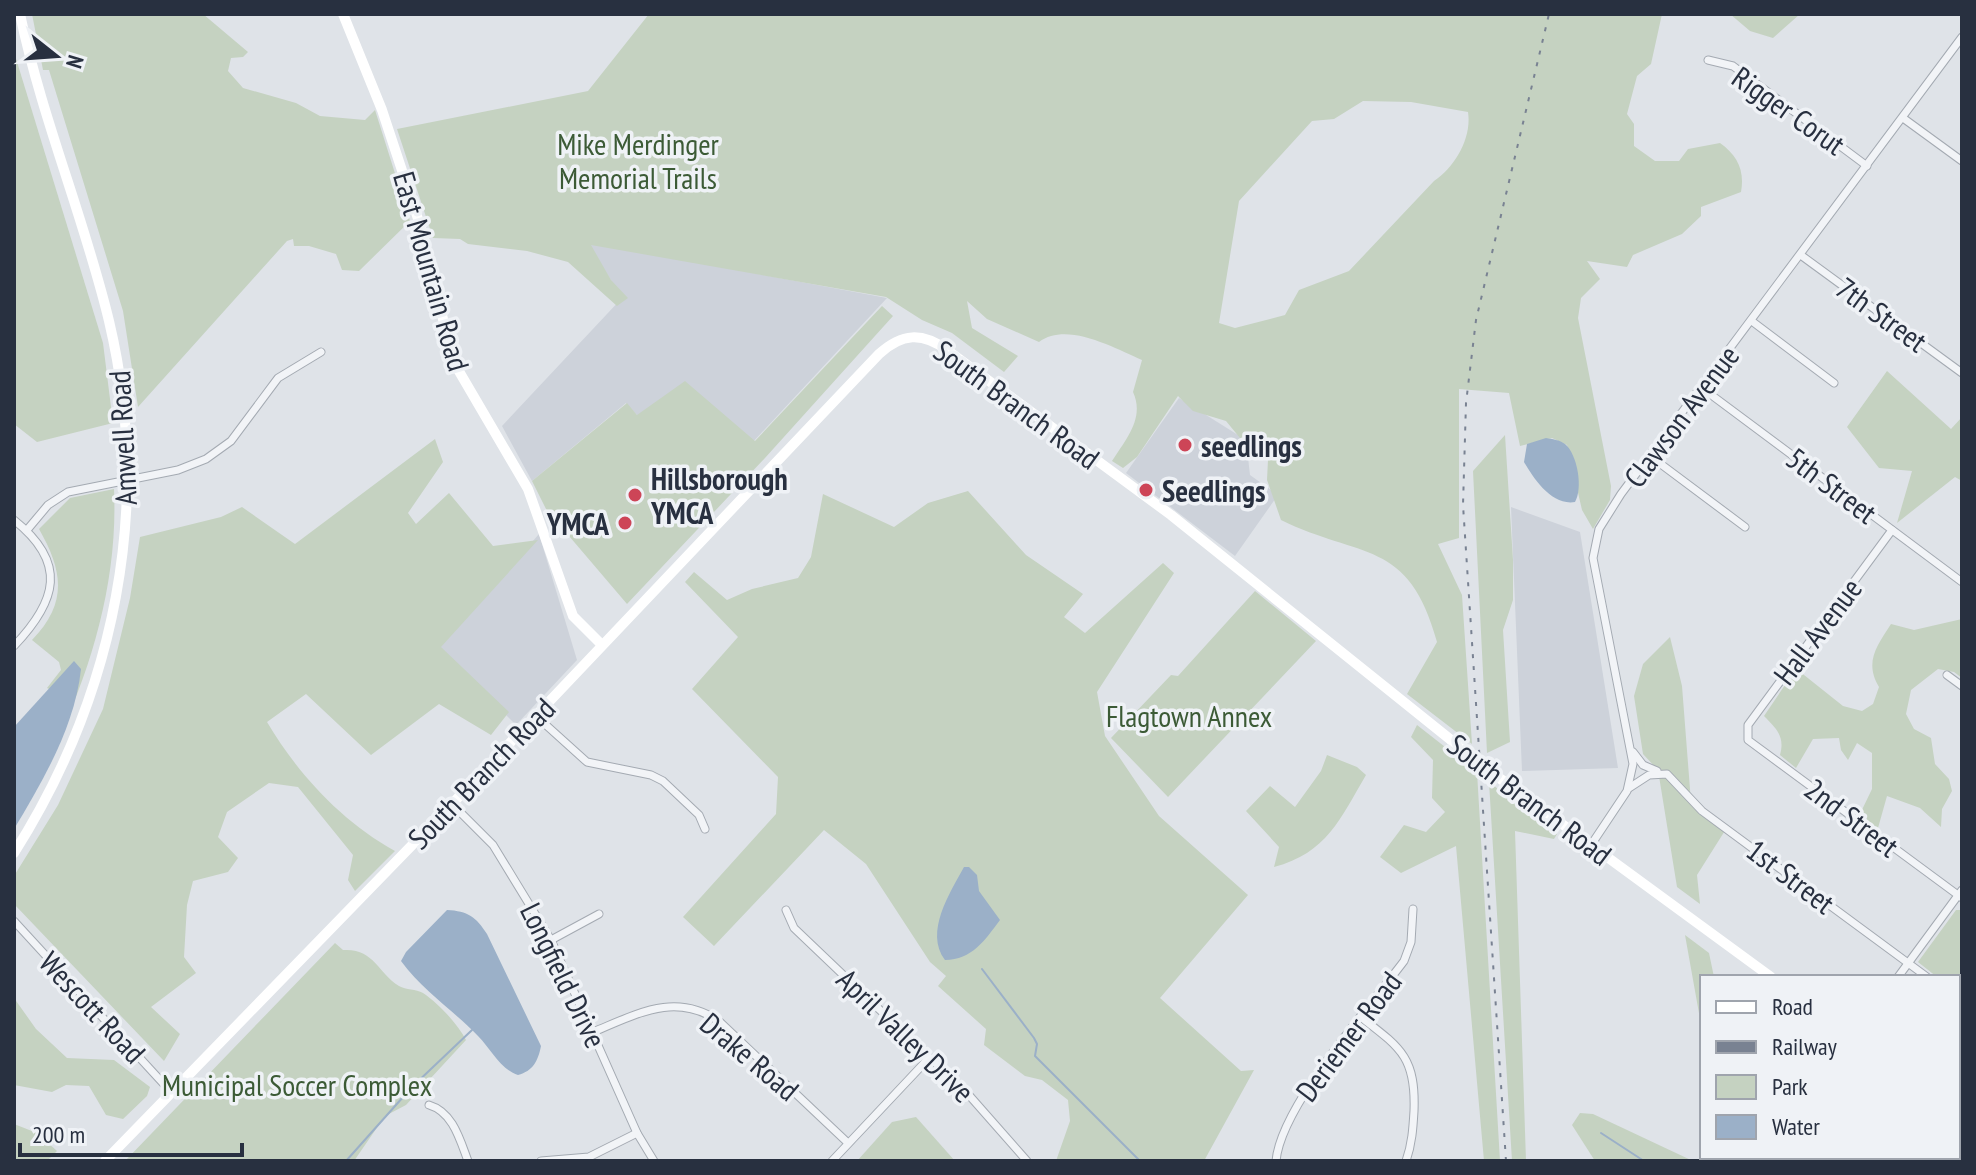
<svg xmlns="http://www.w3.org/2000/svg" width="1976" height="1175" viewBox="0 0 1976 1175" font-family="'PT Sans Narrow',sans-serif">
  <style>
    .built { fill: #cdd2da }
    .green { fill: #c5d2c1; fill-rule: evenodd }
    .water { fill: #9bb0c8 }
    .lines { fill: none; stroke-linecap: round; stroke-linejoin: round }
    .stream { stroke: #9bb0c8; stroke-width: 2 }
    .street-casing { stroke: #a4aab2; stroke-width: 9 }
    .street { stroke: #f2f4f7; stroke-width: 7 }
    .secondary { stroke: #fff; stroke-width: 10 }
    .rail { stroke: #798292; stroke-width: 2; stroke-dasharray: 4 8; stroke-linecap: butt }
    .secondary-bridge { stroke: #fff; stroke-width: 10 }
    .poi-dot { fill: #cd4557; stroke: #eff2f6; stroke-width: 3 }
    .labels { text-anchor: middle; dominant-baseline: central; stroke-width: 7; stroke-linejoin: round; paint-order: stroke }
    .street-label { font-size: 30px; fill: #283040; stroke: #eff2f6 }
    .park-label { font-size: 30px; fill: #3c5b36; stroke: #eff2f6 }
    .poi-label { font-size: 30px; font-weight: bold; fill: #283040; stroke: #eff2f6; text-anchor: start }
  </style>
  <rect width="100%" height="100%" fill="#dfe3e8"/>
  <!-- built -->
  <g class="built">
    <path d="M587 242 887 298 751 444 637 415 626 403 532 481 502 426 622 298Z"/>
    <path d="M1179 398 1246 440 1250 475 1278 495 1235 556 1126 473Z"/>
    <path d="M1511 507 1580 532 1618 768 1522 771Z"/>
    <path d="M539 534 577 660 516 725 439 648Z"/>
  </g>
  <!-- green -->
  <g class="green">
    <path d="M32 14H203L248 52 243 57 231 58 228 71 243 88 296 103 320 116 365 120 375 110 410 221 359 271 342 270 336 254 309 246H294L293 239 287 241 138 407 123 311 49 70H43Z"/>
    <path d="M649 14H1662L1651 64 1637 76 1627 114 1634 124V146L1655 161H1679L1688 149 1720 143C1737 155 1745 170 1741 192L1701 207V216L1682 234 1633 255 1627 267 1587 261 1600 279 1581 298 1578 318 1611 486 1610 500 1593 529 1582 510 1567 445 1552 438 1520 446 1509 393 1459 389V538L1438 544 1462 595 1472 744 1407 694 1437 642C1409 538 1360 559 1281 520L1267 480 1268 460 1240 438 1226 421 1193 411 1178 396 1137 457 1123 468 1112 461C1126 439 1145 418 1133 392L1142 360C1114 348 1067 321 1039 342L987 319 967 301 972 328 1018 356 1004 372 952 333 922 320 886 297 591 245 611 280 628 298 617 306 568 262 527 251 468 244 460 239 433 238 397 129 588 91ZM1363 101 1411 102 1468 112C1472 138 1455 167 1434 181L1349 271 1299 290 1285 315 1235 328 1219 323 1239 201 1312 121 1334 119Z"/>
    <path d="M1730 14H1800L1773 38 1750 31Z"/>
    <path d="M14 52 103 343 113 423 37 442 14 424Z"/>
    <path d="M882 306 893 316 765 458 627 604 546 509 532 481 627 403 637 415 685 381 755 441Z"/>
    <path d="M1887 371 1951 429 1962 417V481L1955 477 1897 523 1912 471 1879 468 1847 427Z"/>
    <path d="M1505 435 1513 560V600L1503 630 1510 742 1487 753 1473 471Z"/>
    <path d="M435 439 443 462 408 513 416 524 449 493 493 546 538 540 441 647 509 712 491 735 439 704 371 755 306 694 267 722C298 774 341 821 395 851L355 891 348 880 353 855 298 787 269 783 227 812 218 837 238 858 228 872 193 881 187 905 184 957 196 973 151 1007 180 1034 164 1061 14 904V876L58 805 103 709 130 598 140 537 221 517 242 507 295 544Z"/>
    <path d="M114 489C118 574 95 658 60 735L64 696 47 688 61 670 59 662 32 640C68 603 63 571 39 529L70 498Z"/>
    <path d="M968 491 1026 555 1083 594 1064 617 1085 633 1163 563 1174 573 1097 692 1105 736 1159 816 1248 895 1160 998 1241 1071 1254 1070 1204 1161H1056L1070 1121 1068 1100 1042 1080 1025 1076 984 1045 986 1029 938 986 946 976 930 962 866 864 824 830 714 946 683 917 776 814 778 777 692 689 738 637 685 582 694 572 727 600 752 589 798 578 811 557 823 494 894 527 928 503Z"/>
    <path d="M1255 591 1316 641 1168 797 1111 738 1171 675 1178 676Z"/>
    <path d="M1962 619V678L1954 672 1938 669 1911 690 1906 714 1914 729 1931 738 1935 764 1949 779 1952 791 1942 809 1941 827 1920 808 1887 796 1878 828 1859 816 1872 789V753L1857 743 1848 760 1841 750 1839 738 1813 739 1796 768 1780 755C1785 737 1777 729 1764 716L1785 685 1799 671 1843 706 1862 711 1873 704 1879 687C1864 662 1877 646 1891 624L1914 630Z"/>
    <path d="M1670 637 1682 686 1691 802 1726 829 1697 875 1700 904 1677 887 1658 770 1643 754 1634 696 1643 664Z"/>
    <path d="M1417 725 1477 772 1500 1161H1484L1456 846 1401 873 1380 857 1404 825 1426 832 1445 812 1432 798 1433 760 1411 737Z"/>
    <path d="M1327 755 1357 767 1366 775C1340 819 1327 853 1274 867L1279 847 1246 811 1270 786 1295 807 1321 771Z"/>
    <path d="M1489 782 1557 834 1554 839 1515 831 1526 1161H1512Z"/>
    <path d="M1956 910H1962V997L1958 994V977H1937L1918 962Z"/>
    <path d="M1685 935 1709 953 1714 977H1702V1030Z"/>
    <path d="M335 943 343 950C374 948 377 972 399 986 406 990 416 989 423 993 438 1003 457 1023 466 1040L406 1105 385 1116 354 1161H125Z"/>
    <path d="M14 998 36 1029 67 1058 114 1060 150 1087 147 1096 123 1119 106 1115 89 1086 66 1085 52 1092 14 1085Z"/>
    <path d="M1580 1113 1593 1114 1693 1161H1595L1572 1125Z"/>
    <path d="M916 1117 955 1161H857L892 1122Z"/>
    <path d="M14 1124 37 1133 57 1151 47 1161H15Z"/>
  </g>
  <!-- water -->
  <g class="water">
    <path d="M1546 438C1552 439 1560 440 1565 444 1578 455 1583 489 1575 502 1552 506 1534 479 1524 462L1527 444Z"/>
    <path d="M74 661 81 669C75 726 43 781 14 829V727Z"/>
    <path d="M964 867H969L977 875 979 891 1000 920C985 940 972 960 945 960 924 932 950 893 964 867Z"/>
    <path d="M447 910C468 911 476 917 487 934L541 1046C538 1061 533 1071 518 1075 500 1069 491 1049 478 1036 453 1010 423 991 401 961L406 952Z"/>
  </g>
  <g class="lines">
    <!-- stream -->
    <g class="stream">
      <path d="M982 969 1034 1038 1037 1044 1035 1056 1140 1161"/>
      <path d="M1601 1133 1644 1161"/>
      <path d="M346 1161 412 1087 472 1030"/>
      <path d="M1785 1161 1787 1157"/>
    </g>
    <!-- street casing -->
    <g class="street-casing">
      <g id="street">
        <path d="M1708 60 1733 66 1867 166"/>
        <path d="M1903 118 1962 161"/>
        <path d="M1802 256 1962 373"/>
        <path d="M1753 322 1834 383"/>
        <path d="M1702 388 1962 582"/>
        <path d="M1650 456 1745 527"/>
        <path d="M14 520C68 563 57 601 14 646"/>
        <path d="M27 530 48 505 68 492 178 470 206 459 231 441 278 378 321 352"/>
        <path d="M1892 530 1748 725V740L1962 898"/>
        <path d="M1947 675 1962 686"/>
        <path d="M536 716 587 762 651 775 663 781 699 815 705 829"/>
        <path d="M1633 752 1643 765 1657 771"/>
        <path d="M1629 788 1649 775 1667 774 1702 811 1927 977"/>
        <path d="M452 804 493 845 551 940 637 1133 654 1161"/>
        <path d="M1591 845 1627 791 1633 764 1593 558 1599 529 1621 494 1962 37"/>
        <path d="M786 910 794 928 968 1094 1027 1161"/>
        <path d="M14 921 172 1093"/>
        <path d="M551 940 599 914"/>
        <path d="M1898 977 1962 890"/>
        <path d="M1362 1018C1401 1048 1416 1058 1414 1111 1413 1128 1412 1144 1406 1161"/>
        <path d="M593 1032C637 1014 676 991 720 1022L848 1143"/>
        <path d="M429 1105C453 1112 460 1140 468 1161"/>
        <path d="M541 1161 589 1157 637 1133"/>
        <path d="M832 1161 929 1058"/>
        <path d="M1276 1161C1281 1106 1368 1009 1404 961L1411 942 1413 909"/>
      </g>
    </g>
    <!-- street -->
    <use href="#street" class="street"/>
    <!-- secondary -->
    <g class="secondary">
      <path d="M343 14 382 110 422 231 453 361 528 489 573 616 602 645"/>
      <path d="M1502 780 1771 977"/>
      <path d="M14 853C115 694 153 506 109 321 84 217 42 119 20 14"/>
      <path d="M1958 1114 1962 1116"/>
      <path d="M105 1161 452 804 879 354C902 333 922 332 947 350L1171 515 1451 740"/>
    </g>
    <!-- rail -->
    <path class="rail" d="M1506 1161 1463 505 1466 403 1476 320 1549 14"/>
    <!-- secondary-bridge -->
    <path class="secondary-bridge" d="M1451 740 1502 780"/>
  </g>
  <!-- markers -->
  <g class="poi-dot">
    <circle cx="1185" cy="445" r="8"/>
    <circle cx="1146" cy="490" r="8"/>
    <circle cx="635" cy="495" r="8"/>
    <circle cx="625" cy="523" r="8"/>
  </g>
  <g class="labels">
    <!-- street labels -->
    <g class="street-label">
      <text transform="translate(1789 110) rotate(35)">Rigger Corut</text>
      <text transform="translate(432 271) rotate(74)">East Mountain Road</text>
      <text transform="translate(1882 314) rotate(36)">7th Street</text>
      <text transform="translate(1017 404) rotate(36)">South Branch Road</text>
      <text transform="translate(1681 416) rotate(-53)">Clawson Avenue</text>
      <text transform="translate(122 438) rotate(-93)">Amwell Road</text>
      <text transform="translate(1832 485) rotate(37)">5th Street</text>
      <text transform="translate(1817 631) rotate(-53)">Hall Avenue</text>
      <text transform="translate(481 773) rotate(-46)">South Branch Road</text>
      <text transform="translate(1530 799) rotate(37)">South Branch Road</text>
      <text transform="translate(1852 817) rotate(37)">2nd Street</text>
      <text transform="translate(1791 876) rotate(37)">1st Street</text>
      <text transform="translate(564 975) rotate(64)">Longfield Drive</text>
      <text transform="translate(93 1007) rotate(47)">Wescott Road</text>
      <text transform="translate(906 1035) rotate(44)">April Valley Drive</text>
      <text transform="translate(1348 1036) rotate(-53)">Deriemer Road</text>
      <text transform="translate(750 1056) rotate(40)">Drake Road</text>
    </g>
    <!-- park labels -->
    <g class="park-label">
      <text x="638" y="143">Mike Merdinger<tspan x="638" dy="34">Memorial Trails</tspan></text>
      <text x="1189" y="715">Flagtown Annex</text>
      <text x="297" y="1084">Municipal Soccer Complex</text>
    </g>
    <!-- poi labels -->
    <g class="poi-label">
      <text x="1201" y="445">seedlings</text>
      <text x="651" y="478">Hillsborough<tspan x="651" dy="34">YMCA</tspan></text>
      <text x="1162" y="490">Seedlings</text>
      <text x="609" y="523" text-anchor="end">YMCA</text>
    </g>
  </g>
  <!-- border -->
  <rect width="1976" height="1175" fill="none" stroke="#283040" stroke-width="32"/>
  <!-- legend -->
  <rect x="1700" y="975" width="260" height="184" fill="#eff2f6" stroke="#9fa4ad" stroke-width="2"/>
  <rect x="1716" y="1001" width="40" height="12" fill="#ffffff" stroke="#9fa4ad" stroke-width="2"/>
  <text x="1772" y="1015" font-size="24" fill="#283040">Road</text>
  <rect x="1716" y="1041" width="40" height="12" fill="#798292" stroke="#9fa4ad" stroke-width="2"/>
  <text x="1772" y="1055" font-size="24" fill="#283040">Railway</text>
  <rect x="1716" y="1075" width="40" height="24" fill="#c5d2c1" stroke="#9fa4ad" stroke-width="2"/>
  <text x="1772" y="1095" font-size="24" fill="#283040">Park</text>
  <rect x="1716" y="1115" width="40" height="24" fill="#9bb0c8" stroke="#9fa4ad" stroke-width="2"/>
  <text x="1772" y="1135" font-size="24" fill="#283040">Water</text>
  <!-- north arrow -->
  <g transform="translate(56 56) rotate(107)" stroke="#eff2f6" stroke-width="6" paint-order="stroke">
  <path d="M0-6L14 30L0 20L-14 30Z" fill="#283040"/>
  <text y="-12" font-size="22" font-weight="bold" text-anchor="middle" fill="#283040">N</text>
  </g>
  <!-- scale -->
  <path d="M20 1143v12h222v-12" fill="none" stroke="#283040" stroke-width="4"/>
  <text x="32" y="1143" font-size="24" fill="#283040" stroke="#eff2f6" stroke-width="6" paint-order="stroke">200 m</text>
</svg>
